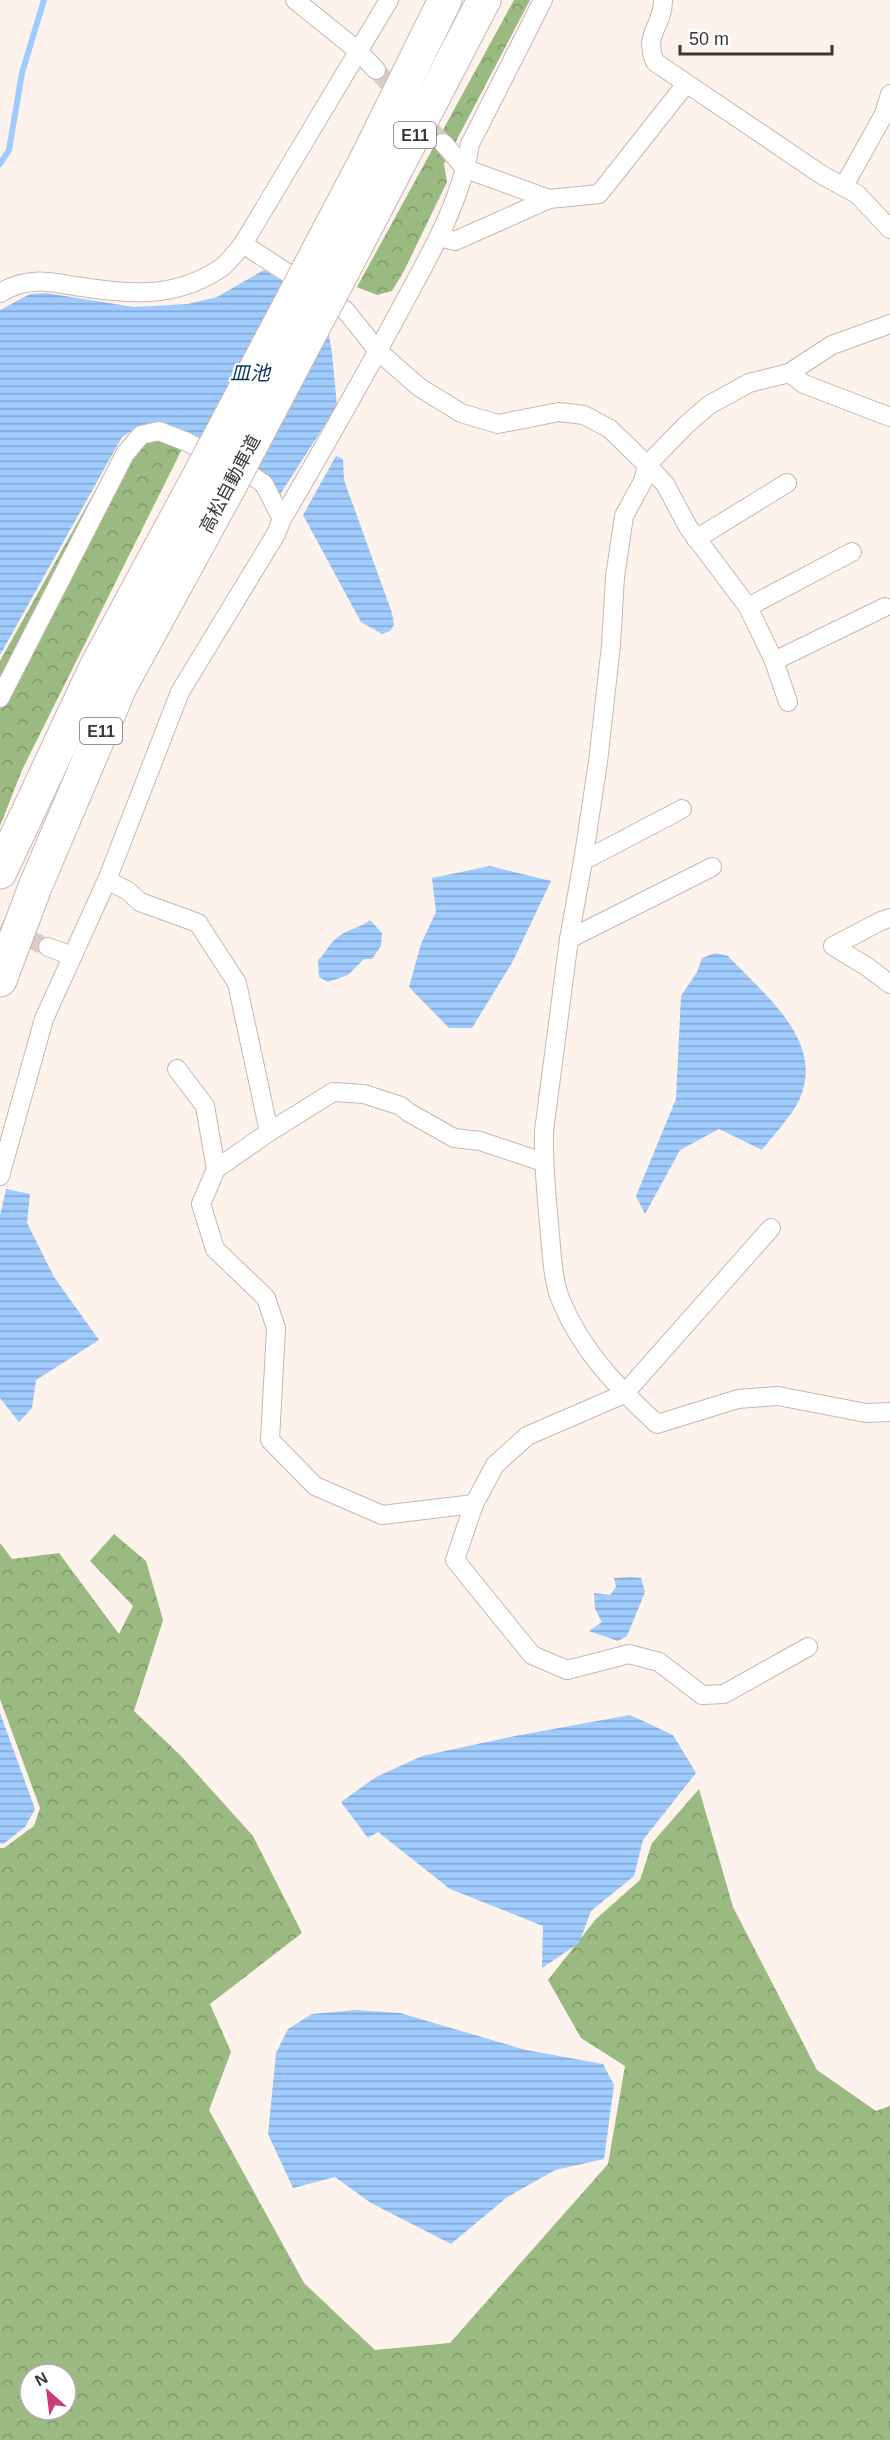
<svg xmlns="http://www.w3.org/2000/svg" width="890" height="2440" viewBox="0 0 890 2440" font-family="Arial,'Noto Sans JP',sans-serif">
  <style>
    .forest { fill: url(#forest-crowns); fill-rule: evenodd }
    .water { fill: url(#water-rules) }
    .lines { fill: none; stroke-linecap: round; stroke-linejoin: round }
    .stream { stroke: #9fcbfe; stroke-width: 6 }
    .minor-tunnel { stroke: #d7ccc7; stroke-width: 18; stroke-dasharray: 18 9; stroke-linecap: butt }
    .minor-casing { stroke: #c6b8b0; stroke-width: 20 }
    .motorway-casing { stroke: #c6b8b0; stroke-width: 35 }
    .minor { stroke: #fff; stroke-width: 18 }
    .motorway { stroke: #fff; stroke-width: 33 }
    .motorway-bridge-casing { stroke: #c6b8b0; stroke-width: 35; stroke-linecap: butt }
    .motorway-bridge { stroke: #fff; stroke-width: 33 }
    .labels { text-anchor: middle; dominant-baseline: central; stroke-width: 4.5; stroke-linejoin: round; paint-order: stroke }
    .shield { fill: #fff; stroke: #757270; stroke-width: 1.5 }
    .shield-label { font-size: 16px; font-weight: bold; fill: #3a3532 }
    .street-label { font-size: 18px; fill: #3a3532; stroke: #fff }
    .water-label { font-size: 20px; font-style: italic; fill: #083865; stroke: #fff }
  </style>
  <defs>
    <pattern id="forest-crowns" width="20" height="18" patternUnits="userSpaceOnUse" patternTransform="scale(1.5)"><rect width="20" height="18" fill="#9bba81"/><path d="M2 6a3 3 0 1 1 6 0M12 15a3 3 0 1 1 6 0" fill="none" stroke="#7f986a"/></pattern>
    <pattern id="water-rules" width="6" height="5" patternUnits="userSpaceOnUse" patternTransform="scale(1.5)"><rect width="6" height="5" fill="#9fcbfe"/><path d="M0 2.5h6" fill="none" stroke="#83a6ce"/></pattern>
  </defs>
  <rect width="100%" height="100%" fill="#fef2ec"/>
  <!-- forest -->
  <g class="forest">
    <path d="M514 0H530L444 164 447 182 404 271 392 291 377 295 357 287Z"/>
    <path d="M152 439 167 440 183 447 22 770 0 826V661L109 466Z"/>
    <path d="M114 1534 146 1561 163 1620 134 1711 180 1755 253 1836 302 1933 210 2004 231 2052 209 2110 304 2283 375 2350 450 2343 608 2164 625 2066 581 2038 548 1980 596 1919 640 1880 652 1843 699 1789 733 1907 817 2070 876 2111 890 2106V2440H0V1848H4L34 1826 40 1808 0 1699V1543L12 1559 59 1553 119 1634 133 1606 90 1561ZM30 2374H66V2410H30Z"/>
  </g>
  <!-- water -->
  <g class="water">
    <path d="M264 270 306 296 325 312 332 353 337 406 279 496 138 427 122 437 0 655V310L30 294 46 293 134 307 188 304 217 297Z"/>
    <path d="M336 456 343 459 344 480 392 613 394 625 390 631 382 634 361 622 303 515Z"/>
    <path d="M490 866 551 881 513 961 472 1028H449L409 987 421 944 436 912 432 878Z"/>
    <path d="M370 920 382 933 381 946 372 959H364L348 975 328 982 319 977 318 960C326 953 330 942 338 937 348 929 360 928 370 920Z"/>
    <path d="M715 953 728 956C763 994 825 1040 800 1098 794 1113 773 1136 762 1150L719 1129 680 1150 645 1214 636 1196 676 1099 681 996 697 972 702 958Z"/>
    <path d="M6 1189 30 1194 27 1223 54 1277 99 1340 36 1380 32 1408 19 1422 0 1398V1216Z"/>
    <path d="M632 1577 641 1578 645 1592 641 1602 627 1636 618 1641 589 1631 602 1622 595 1609 594 1593 610 1595 616 1587 614 1578Z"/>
    <path d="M0 1713 35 1809 25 1827 3 1844 0 1843Z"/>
    <path d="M630 1715 673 1735 696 1773 643 1840 634 1876 591 1911 579 1943 542 1968 543 1926 450 1889 378 1832 368 1838 341 1802 376 1777 422 1756 515 1736Z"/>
    <path d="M356 2010 400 2013 526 2050 603 2064 614 2085 604 2159 555 2170 506 2198 451 2244 371 2203 335 2177 293 2188 268 2134 276 2053 288 2029 312 2014Z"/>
  </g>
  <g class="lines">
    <!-- stream -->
    <path class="stream" d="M0 164 9 150 22 73 44 0"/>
    <!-- minor-tunnel -->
    <g class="minor-tunnel">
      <path d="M376 70 443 143"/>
      <path d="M0 928 48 947"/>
    </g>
    <!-- minor casing -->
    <g class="minor-casing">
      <g id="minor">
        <path d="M295 0 357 50 376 70"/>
        <path d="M663 0C663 28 643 32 655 62L822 175 857 194 890 229"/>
        <path d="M443 143 466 169 549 199 599 194 686 84"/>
        <path d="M844 186 884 114 890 94"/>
        <path d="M439 237 455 241 549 199"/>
        <path d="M243 244 346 311 378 351 419 387 461 413 498 424 559 412 584 415 610 429 647 465 686 425 709 405 749 383 789 373 832 345 890 324"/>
        <path d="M0 293C26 277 46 281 75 286 129 294 173 300 221 268 229 262 236 252 243 244L389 0"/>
        <path d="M789 373 804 384 890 417"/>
        <path d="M647 465 643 481 624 516 615 577 611 645 598 762 583 861 569 939 544 1131C543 1166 547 1200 550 1235 552 1257 553 1283 562 1303 582 1351 619 1389 657 1424L738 1399 778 1396 866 1413 890 1412"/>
        <path d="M647 465 665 484 688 527 748 607 774 661 788 702"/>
        <path d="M696 539 787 483"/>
        <path d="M748 607 852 552"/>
        <path d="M774 661 885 607"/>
        <path d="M0 698 125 454 141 435 159 431 187 442 254 477 264 484 282 519"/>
        <path d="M583 861 682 809"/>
        <path d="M107 880 128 891 140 902 198 923 237 983 269 1132 333 1092 364 1094 401 1106 408 1112 454 1138 480 1141 543 1162"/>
        <path d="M890 918 881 921 833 946 866 966 890 984"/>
        <path d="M569 939 712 867"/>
        <path d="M48 947 72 956"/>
        <path d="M177 1069 205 1106 216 1169 269 1132"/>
        <path d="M216 1169 201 1204 215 1249 266 1298 276 1328 270 1440 315 1486 382 1515 474 1504 495 1465 527 1436 624 1394 771 1228"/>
        <path d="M0 1176 44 1019 107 880 180 692 276 534 282 519C323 449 363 379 401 308 429 256 461 203 470 144L543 0"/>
        <path d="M474 1504 455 1560 532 1655 567 1670 629 1654 659 1662 702 1695 724 1694 808 1647"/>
      </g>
    </g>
    <!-- motorway casing -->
    <g class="motorway-casing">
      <g id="motorway">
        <path d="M316 255 367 158 445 0"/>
        <path d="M344 269 484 0"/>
        <path d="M0 872 96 667 199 476"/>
        <path d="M0 980 35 887 121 685 226 493"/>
      </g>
    </g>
    <!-- minor -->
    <use href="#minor" class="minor"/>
    <!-- motorway -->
    <use href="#motorway" class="motorway"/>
    <!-- motorway-bridge casing -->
    <g class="motorway-bridge-casing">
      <g id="motorway-bridge">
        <path d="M199 476 316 255"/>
        <path d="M226 493 344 269"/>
      </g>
    </g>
    <!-- motorway-bridge -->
    <use href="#motorway-bridge" class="motorway-bridge"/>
  </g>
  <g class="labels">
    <!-- shield labels -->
    <g class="shield">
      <rect x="394" y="122" width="42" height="26" rx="4.5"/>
      <rect x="80" y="718" width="42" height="26" rx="4.5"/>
    </g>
    <g class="shield-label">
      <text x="415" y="135">E11</text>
      <text x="101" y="731">E11</text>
    </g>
    <!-- street labels -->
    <g class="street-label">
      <text transform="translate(230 484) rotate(-62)">高松自動車道</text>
    </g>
    <!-- water labels -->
    <g class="water-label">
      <text x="250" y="373">皿池</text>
    </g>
  </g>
  <!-- north arrow -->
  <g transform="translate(48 2392) rotate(332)"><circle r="28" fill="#ffffff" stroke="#b0aead" stroke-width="1.5"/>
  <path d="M0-4.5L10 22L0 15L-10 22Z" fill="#c63c77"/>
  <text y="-9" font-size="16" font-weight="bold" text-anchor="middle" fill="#3a3532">N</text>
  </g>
  <!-- scale -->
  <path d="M680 45v9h152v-9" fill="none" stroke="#3a3532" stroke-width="3"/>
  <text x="689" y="45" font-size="18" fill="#3a3532" stroke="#ffffff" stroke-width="4.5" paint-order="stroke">50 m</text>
</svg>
